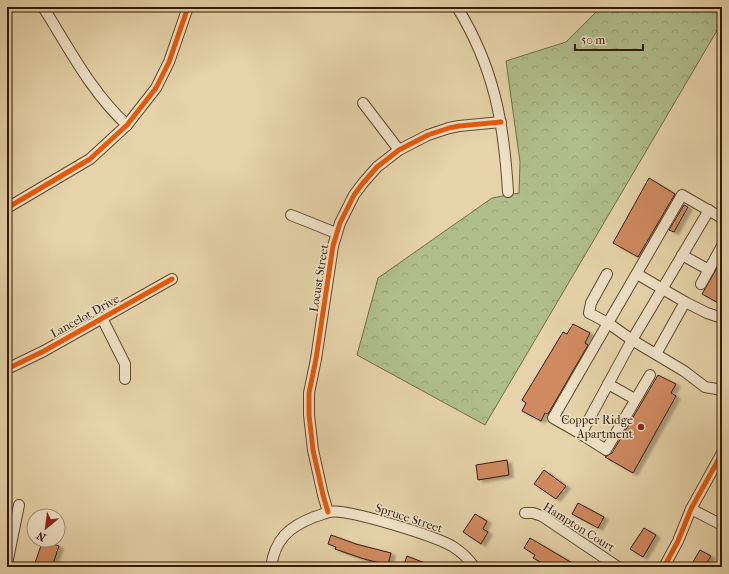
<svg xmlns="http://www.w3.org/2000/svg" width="729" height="574" viewBox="0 0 729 574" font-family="'IM FELL French Canon',serif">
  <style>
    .forest { fill: url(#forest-crowns); stroke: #726c48 }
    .building { fill: #d08a60; stroke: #331904; filter: url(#shadow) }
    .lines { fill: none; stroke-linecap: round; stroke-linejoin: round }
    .minor-casing { stroke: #60482d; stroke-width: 12 }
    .minor { stroke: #efe2c7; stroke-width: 10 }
    .cycleway-casing { stroke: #efe2c7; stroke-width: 8 }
    .cycleway { stroke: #e8590c; stroke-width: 5 }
    .poi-dot { fill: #8f2418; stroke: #efe2c7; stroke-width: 1.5 }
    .labels { text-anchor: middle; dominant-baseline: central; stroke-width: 3; stroke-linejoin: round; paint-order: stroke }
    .street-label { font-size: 12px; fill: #331904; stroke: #efe2c7 }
    .poi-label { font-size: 12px; fill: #331904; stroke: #efe2c7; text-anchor: end }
  </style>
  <defs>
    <pattern id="forest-crowns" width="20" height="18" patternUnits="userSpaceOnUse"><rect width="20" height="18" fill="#b0be8c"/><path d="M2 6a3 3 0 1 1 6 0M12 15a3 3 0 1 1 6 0" fill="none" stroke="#98a377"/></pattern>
    <filter id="shadow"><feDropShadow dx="4.5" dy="2.5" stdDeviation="1" flood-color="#0004"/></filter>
  </defs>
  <rect width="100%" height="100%" fill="#e6d3a9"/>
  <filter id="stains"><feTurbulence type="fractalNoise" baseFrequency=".005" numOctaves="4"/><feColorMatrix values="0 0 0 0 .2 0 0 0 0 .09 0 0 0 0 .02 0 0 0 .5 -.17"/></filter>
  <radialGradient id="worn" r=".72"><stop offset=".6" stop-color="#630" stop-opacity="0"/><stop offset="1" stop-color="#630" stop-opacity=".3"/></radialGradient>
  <!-- forest -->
  <path class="forest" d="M598 7H722V22L485 425 357 355 378 278 492 198 519 193 520 162 506 61 566 42 597 11Z"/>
  <!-- building -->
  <g class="building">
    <path d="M649 178 675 194 638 257 613 243Z"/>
    <path d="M684 205 688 207 674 232 669 230Z"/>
    <path d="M722 259V305L702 294Z"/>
    <path d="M573 324 590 333 585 343 588 345 548 414 545 413 541 421 522 411 526 403 522 400 563 332 567 334Z"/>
    <path d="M658 375 676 384 671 393 676 396 633 473 605 457 612 453Z"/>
    <path d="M507 460 509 475 478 480 476 465Z"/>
    <path d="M544 470 566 486 556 499 534 484Z"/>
    <path d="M578 503 604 517 598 528 572 514Z"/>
    <path d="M475 514 487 521 483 529 488 532 481 544 463 532Z"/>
    <path d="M644 528 656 535 643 557 630 549Z"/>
    <path d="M331 535 356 544 391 553 388 565 364 559 335 549 336 547 328 544Z"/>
    <path d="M530 538 579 567H549L533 558 535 555 524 548Z"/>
    <path d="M43 540 59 546 52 567H46L35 563Z"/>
    <path d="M700 550 711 556 704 567H690Z"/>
    <path d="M407 556 435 567H403Z"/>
  </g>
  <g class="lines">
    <!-- minor casing -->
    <g class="minor-casing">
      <g id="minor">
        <path d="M43 7C69 48 91 92 127 125"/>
        <path d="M457 7C494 67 504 123 508 192"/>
        <path d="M363 103 399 150"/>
        <path d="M7 208 90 159 127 125 156 88 169 62 188 7"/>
        <path d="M291 215 336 233"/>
        <path d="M682 255 709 270"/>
        <path d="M607 274 591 303 589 313 608 323 632 340 709 210"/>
        <path d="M637 274 685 302 656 354"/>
        <path d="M701 284 722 246"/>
        <path d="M685 302 707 313 722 318"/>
        <path d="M102 318 125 364V379"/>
        <path d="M7 369 44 351 172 279"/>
        <path d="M650 375 606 450 581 434 632 340 684 371 705 387 722 390"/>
        <path d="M608 384 635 399"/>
        <path d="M581 434 553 418 682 195 722 218"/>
        <path d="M691 509 722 525"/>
        <path d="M328 512 323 495 313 450 309 415V393L316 359 333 246 340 223 354 195 363 183 377 167 399 150 428 135 449 128 459 126 501 122"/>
        <path d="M525 513H533L542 516 618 567"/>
        <path d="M7 564 19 505"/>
        <path d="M271 567C275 539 289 527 314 517 319 516 324 513 329 512 347 508 434 536 452 546 460 551 469 559 474 567"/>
        <path d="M664 567 678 541 691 509 722 453"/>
      </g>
    </g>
    <!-- minor -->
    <use href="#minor" class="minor"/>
    <!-- cycleway casing -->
    <g class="cycleway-casing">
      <g id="cycleway">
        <path d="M7 208 90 159 127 125 156 88 169 62 188 7"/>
        <path d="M7 369 44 351 172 279"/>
        <path d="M328 512 323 495 313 450 309 415V393L316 359 333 246 340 223 354 195 363 183 377 167 399 150 428 135 449 128 459 126 501 122"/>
        <path d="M664 567 678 541 691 509 722 453"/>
      </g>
    </g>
    <!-- cycleway -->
    <use href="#cycleway" class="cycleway"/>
  </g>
  <!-- markers -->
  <circle class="poi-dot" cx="641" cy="427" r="4"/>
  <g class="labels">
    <!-- street labels -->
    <g class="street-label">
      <text transform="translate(319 278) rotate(-81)">Locust Street</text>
      <text transform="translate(85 316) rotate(-29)">Lancelot Drive</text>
      <text transform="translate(409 518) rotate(18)">Spruce Street</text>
      <text transform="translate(579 527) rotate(32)">Hampton Court</text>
    </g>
    <!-- poi labels -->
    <g class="poi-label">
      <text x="633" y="420">Copper Ridge<tspan x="633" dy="14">Apartment</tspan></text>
    </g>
  </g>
  <!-- margin -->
  <rect width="729" height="574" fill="none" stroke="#e6d3a9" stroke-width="24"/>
  <rect x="8" y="8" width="713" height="558" fill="none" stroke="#331904" stroke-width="2"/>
  <rect x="12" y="12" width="705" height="550" fill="none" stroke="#331904"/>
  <!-- north arrow -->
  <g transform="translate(46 528) rotate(209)"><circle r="19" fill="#efe2c7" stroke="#a49279"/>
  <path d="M0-3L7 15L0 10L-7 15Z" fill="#8f2418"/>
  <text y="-6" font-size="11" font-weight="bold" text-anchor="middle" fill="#331904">N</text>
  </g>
  <!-- scale -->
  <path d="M575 44v6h68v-6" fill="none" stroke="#331904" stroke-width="2"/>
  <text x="581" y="44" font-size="12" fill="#331904" stroke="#efe2c7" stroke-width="3" paint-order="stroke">50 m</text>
  <rect width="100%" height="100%" filter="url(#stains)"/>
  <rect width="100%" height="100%" fill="url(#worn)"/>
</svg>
